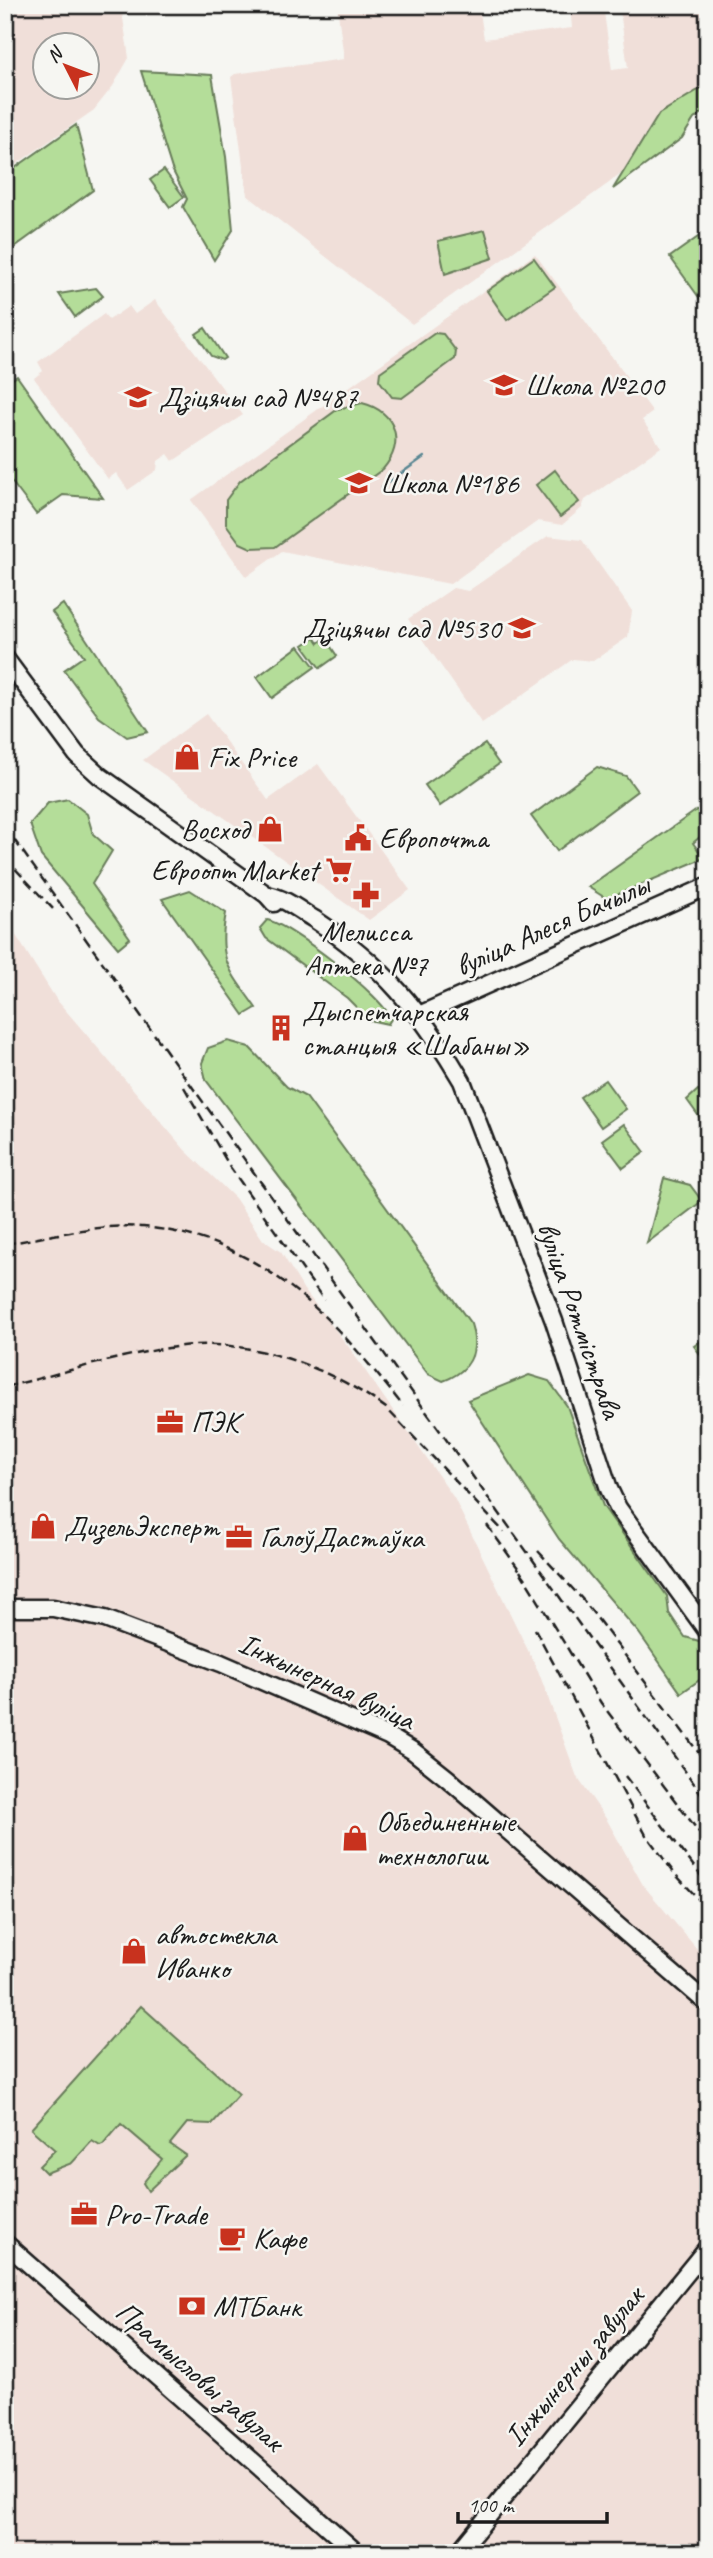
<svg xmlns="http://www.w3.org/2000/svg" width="713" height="2558" viewBox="0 0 713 2558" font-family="Caveat,sans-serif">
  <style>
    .built { fill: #f0dfd9; fill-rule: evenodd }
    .green { fill: #b4dd99; stroke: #687c5a; stroke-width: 2 }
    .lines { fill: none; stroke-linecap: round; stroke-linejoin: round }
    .stream { stroke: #588692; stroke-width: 2.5 }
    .secondary-casing { stroke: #1c1c1c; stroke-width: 21 }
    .secondary { stroke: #f6f6f2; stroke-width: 16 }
    .rail { stroke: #1c1c1c; stroke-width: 2.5; stroke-dasharray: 10 5; stroke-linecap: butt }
    .labels { text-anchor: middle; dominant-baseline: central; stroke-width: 5; stroke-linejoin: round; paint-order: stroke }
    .poi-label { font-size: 30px; fill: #1c1c1c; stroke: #f6f6f2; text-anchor: start }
    .street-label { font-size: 30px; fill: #1c1c1c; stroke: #f6f6f2 }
  </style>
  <rect width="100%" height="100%" fill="#f6f6f2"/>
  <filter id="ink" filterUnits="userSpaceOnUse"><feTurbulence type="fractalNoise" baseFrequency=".0143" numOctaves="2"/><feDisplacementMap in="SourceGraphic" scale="14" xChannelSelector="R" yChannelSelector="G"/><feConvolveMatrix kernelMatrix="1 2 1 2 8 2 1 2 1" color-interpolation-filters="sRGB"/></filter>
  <g filter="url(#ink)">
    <!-- built -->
    <g class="built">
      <path d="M5 5H121L129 58 113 86 94 110 5 172ZM46 46H88V88H46Z"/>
      <path d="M337 5H479L484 39 572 28 570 5H603L612 70 628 68 620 11 648 5H708V98L609 183 412 324 247 195 231 77 235 74 344 59Z"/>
      <path d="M535 254 653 412 642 420 661 447 585 500 582 508 562 525 538 521 450 584 282 551 246 577 191 500Z"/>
      <path d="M155 300 243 415 173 461 168 454 158 461 157 470 128 490 116 473 108 479 34 378 43 371 38 362 104 314 109 320 129 306 135 314Z"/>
      <path d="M548 536 582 540 632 611 628 637 593 661 573 659 482 724 408 619 453 588 468 591Z"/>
      <path d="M206 714 268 800 318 764 410 890 369 920 143 760Z"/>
      <path d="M5 918 56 999 185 1150 235 1198 263 1240 281 1252 304 1290 348 1346 454 1498 539 1673 577 1777 607 1820 643 1885 708 1962V2553H5Z"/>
    </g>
    <!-- green -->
    <g class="green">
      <path d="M141 71 212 75 226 157 233 230 214 260 183 207 187 199 172 169Z"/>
      <path d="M708 84V109L694 119 682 138 613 189 659 114Z"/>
      <path d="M76 125 93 190 5 254V175Z"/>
      <path d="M164 170 184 197 170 207 150 180Z"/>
      <path d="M485 230 493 258 445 274 438 241Z"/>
      <path d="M708 230V310L670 257Z"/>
      <path d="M534 258 555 287 507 320 487 291Z"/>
      <path d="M96 288 103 296 75 317 59 294Z"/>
      <path d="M205 328 225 358 222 360 211 356 196 334Z"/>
      <path d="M435 333 443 334 456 351 455 359 402 398 392 397 379 380 380 372Z"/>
      <path d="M17 376 103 498 63 495 36 514 5 473V406L11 380Z"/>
      <path d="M362 403C396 411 406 443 383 469L275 547 251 548 240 543 226 524V500L240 481 338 409Z"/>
      <path d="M555 470 579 502 560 517 536 485Z"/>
      <path d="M63 604 148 732 127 737 99 717 64 670 84 656 52 612Z"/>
      <path d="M315 637 319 643 325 638 337 656 320 668 303 645Z"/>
      <path d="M299 646 315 667 272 698 257 677Z"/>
      <path d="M485 744 499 764 440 806 425 785Z"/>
      <path d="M597 767 626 776 637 791 557 851 531 816Z"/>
      <path d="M68 799 87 814 93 834 112 851 92 884 130 938 118 948 41 856 30 824 48 803Z"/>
      <path d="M701 807 708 816V830L693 843 704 858 607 899 588 887Z"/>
      <path d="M190 890 226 913C217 960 230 971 256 1008L244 1015 162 899Z"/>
      <path d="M267 920C290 924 384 997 391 1019L388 1024 369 1020 347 998 266 938 260 928Z"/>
      <path d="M228 1041 249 1047 287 1087 306 1097 471 1324C480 1353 470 1371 443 1381L428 1374 206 1080 202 1063 208 1048Z"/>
      <path d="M605 1080 626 1109 601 1127 580 1097Z"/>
      <path d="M698 1090 708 1094V1129L687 1100Z"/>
      <path d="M624 1124 645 1152 623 1168 602 1140Z"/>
      <path d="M664 1178 690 1185 702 1201 647 1243Z"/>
      <path d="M708 1336V1365L694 1346Z"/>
      <path d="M529 1375 549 1381 567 1406 603 1506 667 1596 669 1613 685 1637 699 1641 708 1652V1674L681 1693 639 1633 559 1539 468 1400Z"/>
      <path d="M141 2006 239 2094 212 2124 187 2123 170 2144 186 2155 148 2191 143 2183 162 2159 121 2124 103 2145 100 2146 92 2141 72 2163 46 2173 39 2166 55 2150 31 2129Z"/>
    </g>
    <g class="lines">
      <!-- stream -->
      <path class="stream" d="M382 487 424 457"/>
      <!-- secondary casing -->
      <g class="secondary-casing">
        <g id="secondary">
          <path d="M5 658 77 755 100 776 267 895 274 903"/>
          <path d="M267 895C285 898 299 910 314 919 382 964 421 1011 462 1081L554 1321 609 1489 618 1508 708 1632"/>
          <path d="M419 1015 708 886"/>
          <path d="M5 1608H53L105 1619 221 1663 388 1736 413 1751 447 1778 708 2004"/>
          <path d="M5 2243 357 2553"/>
          <path d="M458 2553 708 2247"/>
        </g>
      </g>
      <!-- secondary -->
      <use href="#secondary" class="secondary"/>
      <!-- rail -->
      <g class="rail">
        <path d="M5 827 708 1803"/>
        <path d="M5 858 54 910"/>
        <path d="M184 1087 230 1167 324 1300"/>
        <path d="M5 1244C49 1237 98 1223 143 1227 262 1238 333 1318 403 1406"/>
        <path d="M5 1387C63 1373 122 1354 182 1346 251 1338 331 1368 386 1408L504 1532"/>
        <path d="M487 1525 526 1579"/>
        <path d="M538 1551 584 1601 708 1765"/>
        <path d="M520 1571 601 1703 708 1844"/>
        <path d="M535 1629 646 1835 675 1874 708 1909"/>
        <path d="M625 1776 708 1885"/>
      </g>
    </g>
  </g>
  <!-- icons -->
  <defs>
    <g id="school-bare" transform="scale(2.1)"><path d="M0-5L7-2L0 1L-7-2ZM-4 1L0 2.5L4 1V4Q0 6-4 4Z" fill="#c8321e" stroke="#f6f6f2" stroke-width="2.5" paint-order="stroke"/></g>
    <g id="shop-bare" transform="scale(2.1)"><path d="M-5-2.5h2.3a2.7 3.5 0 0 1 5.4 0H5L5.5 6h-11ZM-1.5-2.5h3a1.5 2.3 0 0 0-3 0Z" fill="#c8321e" stroke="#f6f6f2" stroke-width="2.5" paint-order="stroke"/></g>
    <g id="civic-bare" transform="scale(2.1)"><path d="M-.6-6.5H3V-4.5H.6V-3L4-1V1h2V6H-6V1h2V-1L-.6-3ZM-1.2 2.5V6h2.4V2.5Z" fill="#c8321e" stroke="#f6f6f2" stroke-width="2.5" paint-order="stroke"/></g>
    <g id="supermarket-bare" transform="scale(2.1)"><path d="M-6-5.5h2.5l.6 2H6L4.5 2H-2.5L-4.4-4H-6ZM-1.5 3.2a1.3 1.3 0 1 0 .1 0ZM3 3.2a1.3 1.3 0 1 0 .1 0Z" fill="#c8321e" stroke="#f6f6f2" stroke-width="2.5" paint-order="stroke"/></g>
    <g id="pharmacy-bare" transform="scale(2.1)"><path d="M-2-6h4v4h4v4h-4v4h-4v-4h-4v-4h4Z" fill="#c8321e" stroke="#f6f6f2" stroke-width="2.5" paint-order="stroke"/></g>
    <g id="building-bare" transform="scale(2.1)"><path d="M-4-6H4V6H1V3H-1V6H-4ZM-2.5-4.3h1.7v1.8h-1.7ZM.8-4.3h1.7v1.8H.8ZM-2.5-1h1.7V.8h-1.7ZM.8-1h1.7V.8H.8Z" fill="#c8321e" stroke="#f6f6f2" stroke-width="2.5" paint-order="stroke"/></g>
    <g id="office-bare" transform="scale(2.1)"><path d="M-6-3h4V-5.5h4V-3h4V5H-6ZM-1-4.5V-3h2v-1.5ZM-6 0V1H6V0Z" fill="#c8321e" stroke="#f6f6f2" stroke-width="2.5" paint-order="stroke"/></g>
    <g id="cafe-bare" transform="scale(2.1)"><path d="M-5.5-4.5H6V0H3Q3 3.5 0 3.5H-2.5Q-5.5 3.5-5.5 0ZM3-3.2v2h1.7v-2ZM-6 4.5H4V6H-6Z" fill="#c8321e" stroke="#f6f6f2" stroke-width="2.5" paint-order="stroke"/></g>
    <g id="bank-bare" transform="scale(2.1)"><path d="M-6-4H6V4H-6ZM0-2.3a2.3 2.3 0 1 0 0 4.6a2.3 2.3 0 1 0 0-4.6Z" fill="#c8321e" stroke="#f6f6f2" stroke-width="2.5" paint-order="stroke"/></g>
  </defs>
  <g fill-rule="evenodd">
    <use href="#school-bare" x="504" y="385"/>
    <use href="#school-bare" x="138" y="397"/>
    <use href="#school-bare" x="359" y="483"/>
    <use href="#school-bare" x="522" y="628"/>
    <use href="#shop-bare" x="187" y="757"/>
    <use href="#shop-bare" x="270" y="829"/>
    <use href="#civic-bare" x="358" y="838"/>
    <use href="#supermarket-bare" x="339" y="870"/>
    <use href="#pharmacy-bare" x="366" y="895"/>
    <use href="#building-bare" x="281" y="1028"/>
    <use href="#office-bare" x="170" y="1422"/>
    <use href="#shop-bare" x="43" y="1526"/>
    <use href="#office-bare" x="239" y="1537"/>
    <use href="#shop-bare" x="355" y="1838"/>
    <use href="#shop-bare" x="134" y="1951"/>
    <use href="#office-bare" x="84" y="2214"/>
    <use href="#cafe-bare" x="232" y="2238"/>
    <use href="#bank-bare" x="192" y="2306"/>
  </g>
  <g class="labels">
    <!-- poi labels -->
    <g class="poi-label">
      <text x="525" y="385">Школа №200</text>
      <text x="159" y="397">Дзіцячы сад №487</text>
      <text x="380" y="483">Школа №186</text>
      <text x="501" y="628" text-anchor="end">Дзіцячы сад №530</text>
      <text x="208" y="757">Fix Price</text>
      <text x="249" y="829" text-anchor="end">Восход</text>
      <text x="379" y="838">Европочта</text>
      <text x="318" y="870" text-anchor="end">Евроопт Market</text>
      <text x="366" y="931" text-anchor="middle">Мелисса<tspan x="366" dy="34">Аптека №7</tspan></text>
      <text x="302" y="1011">Дыспетчарская<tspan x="302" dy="34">станцыя «Шабаны»</tspan></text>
      <text x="191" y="1422">ПЭК</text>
      <text x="64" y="1526">ДизельЭксперт</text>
      <text x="260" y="1537">ГалоўДастаўка</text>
      <text x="376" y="1821">Объединенные<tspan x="376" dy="34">технологии</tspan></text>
      <text x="155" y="1934">автостекла<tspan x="155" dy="34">Иванко</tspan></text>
      <text x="105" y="2214">Pro-Trade</text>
      <text x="253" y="2238">Кафе</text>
      <text x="213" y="2306">МТБанк</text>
    </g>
    <!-- street labels -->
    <g class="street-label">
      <text transform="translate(552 925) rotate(-24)">вуліца Алеся Бачылы</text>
      <text transform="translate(580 1320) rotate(71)">вуліца Ротмістрава</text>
      <text transform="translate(327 1681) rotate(25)">Інжынерная вуліца</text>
      <text transform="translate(574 2366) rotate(-50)">Інжынерны завулак</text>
      <text transform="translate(200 2376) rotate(41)">Прамысловы завулак</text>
    </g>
  </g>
  <!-- margin -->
  <rect width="713" height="2558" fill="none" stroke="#f6f6f2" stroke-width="28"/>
  <rect x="14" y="14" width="685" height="2530" fill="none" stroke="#1c1c1c" stroke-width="2.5" filter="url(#ink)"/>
  <!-- north arrow -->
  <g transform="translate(66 66) rotate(312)"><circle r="33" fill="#f6f6f2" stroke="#9f9f9c" stroke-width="2"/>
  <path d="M0-5L12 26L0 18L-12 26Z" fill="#c8321e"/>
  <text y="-10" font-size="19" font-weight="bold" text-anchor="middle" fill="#1c1c1c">N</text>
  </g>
  <!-- scale -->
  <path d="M458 2512v10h149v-10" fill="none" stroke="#1c1c1c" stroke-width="3.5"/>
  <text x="468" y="2512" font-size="21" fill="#1c1c1c" stroke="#f6f6f2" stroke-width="5" paint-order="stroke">100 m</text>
</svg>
